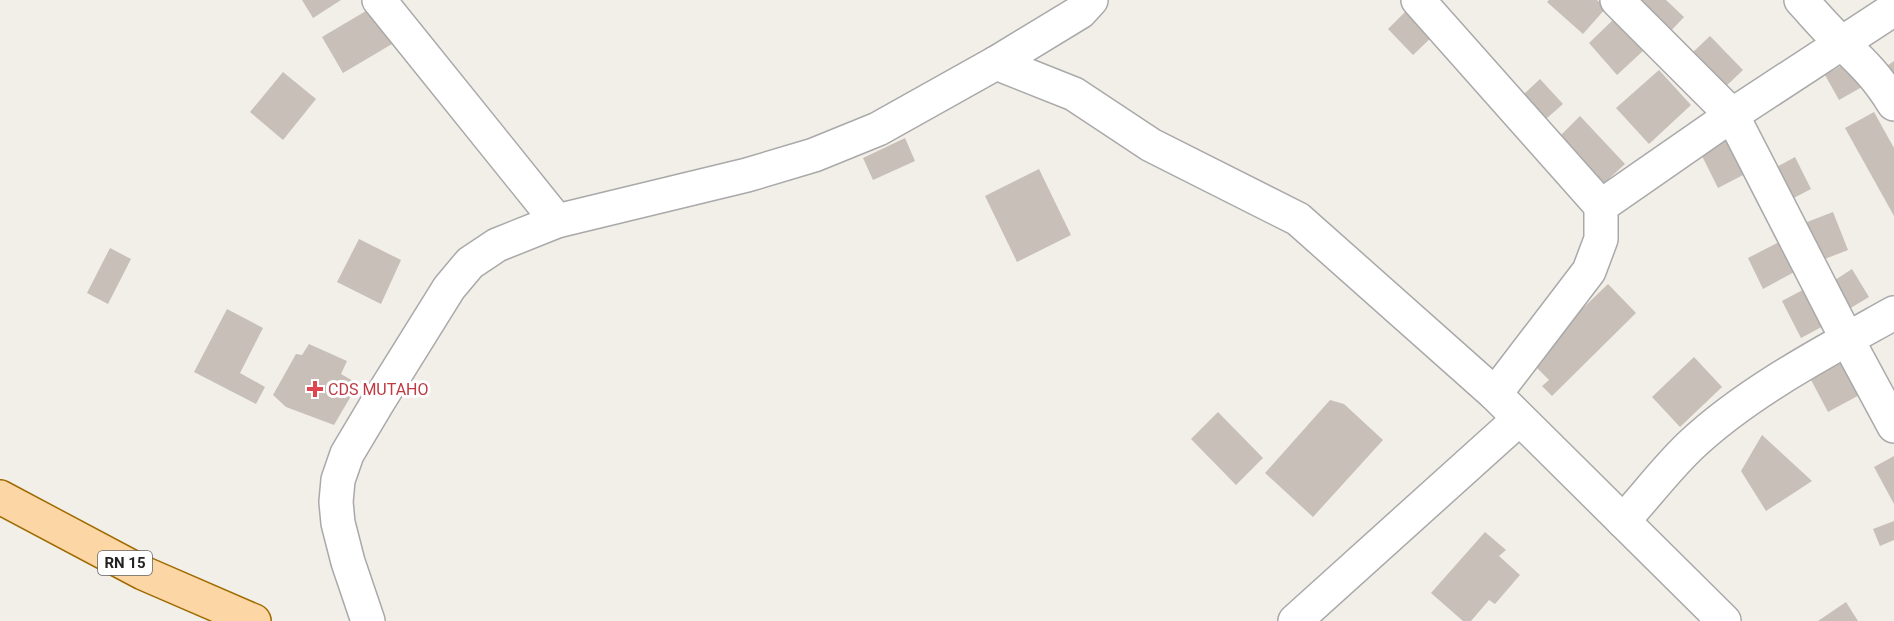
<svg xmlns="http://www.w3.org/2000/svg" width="1894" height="621" viewBox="0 0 1894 621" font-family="Roboto,sans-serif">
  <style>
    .building { fill: #c7bfb8 }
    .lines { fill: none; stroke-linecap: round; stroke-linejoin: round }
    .minor-casing { stroke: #a9a9a9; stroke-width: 36 }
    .major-casing { stroke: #a06b00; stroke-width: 36 }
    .minor { stroke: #fff; stroke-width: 33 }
    .major { stroke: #fcd6a4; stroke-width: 33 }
    .health-dot { fill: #e0444e; stroke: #fff; stroke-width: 2 }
    .labels { text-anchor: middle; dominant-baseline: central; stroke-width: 6; stroke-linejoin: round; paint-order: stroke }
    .shield { fill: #fff; stroke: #646464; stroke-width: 1.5 }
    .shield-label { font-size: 15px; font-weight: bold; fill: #222 }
    .health-label { font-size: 16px; fill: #be3a42; stroke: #fff; text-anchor: start }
  </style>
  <rect width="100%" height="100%" fill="#f2efe9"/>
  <!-- building -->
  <g class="building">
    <path d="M302 0H341L313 18Z"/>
    <path d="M1549 0H1597L1606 8 1583 34 1547 2Z"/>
    <path d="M1640 0H1666L1684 17 1667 35Z"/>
    <path d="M371 8 392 44 343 73 322 37Z"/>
    <path d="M1409 8 1434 35 1413 55 1388 29Z"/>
    <path d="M1615 18 1644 50 1617 75 1589 43Z"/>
    <path d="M1710 36 1743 70 1723 89 1690 55Z"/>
    <path d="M1894 61V75L1887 66Z"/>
    <path d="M1848 62 1862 87 1839 100 1825 75Z"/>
    <path d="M1659 70 1691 105 1649 144 1616 108Z"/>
    <path d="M283 72 316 99 283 140 250 112Z"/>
    <path d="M1540 79 1563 104 1546 119 1523 95Z"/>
    <path d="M1874 112 1894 148V216L1845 128Z"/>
    <path d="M1580 116 1625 164 1602 185 1558 138Z"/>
    <path d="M1729 137 1747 173 1718 188 1700 152Z"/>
    <path d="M905 138 915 161 873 180 863 158Z"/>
    <path d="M1795 157 1811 189 1790 200 1773 169Z"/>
    <path d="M1039 169 1071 235 1017 262 985 196Z"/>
    <path d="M1833 212 1848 250 1817 262 1802 224Z"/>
    <path d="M359 239 401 260 381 304 337 282Z"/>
    <path d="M1783 240 1798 270 1763 289 1748 258Z"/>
    <path d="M110 248 131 259 108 304 87 293Z"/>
    <path d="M1852 269 1869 297 1849 309 1832 282Z"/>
    <path d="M1608 284 1636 313 1552 396 1542 386 1549 380 1529 360Z"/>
    <path d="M1810 286 1829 323 1801 338 1782 301Z"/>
    <path d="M227 309 263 328 240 373 265 387 256 404 194 372Z"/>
    <path d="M309 344 347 361 341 374 358 384 334 425 286 407 273 395 296 354 302 355Z"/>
    <path d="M1694 357 1722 387 1680 427 1652 397Z"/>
    <path d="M1846 358 1865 392 1828 412 1810 378Z"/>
    <path d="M1330 400 1344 404 1383 440 1313 517 1265 473Z"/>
    <path d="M1218 412 1263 458 1236 485 1191 439Z"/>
    <path d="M1762 435 1812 481 1766 511 1741 471Z"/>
    <path d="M1894 456V504L1874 467Z"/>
    <path d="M1894 521V540L1880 546 1873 529Z"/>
    <path d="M1485 532 1506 550 1499 556 1520 575 1495 604 1489 600 1471 621H1463L1431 593Z"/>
    <path d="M1846 602 1858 621H1818Z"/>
  </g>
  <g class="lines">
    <!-- minor casing -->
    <g class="minor-casing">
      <g id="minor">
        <path d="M379 0 557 221"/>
        <path d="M1418 0 1601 206"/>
        <path d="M1617 0 1732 115 1847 339 1894 426"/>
        <path d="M1801 0C1815 15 1828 31 1843 44 1865 65 1878 78 1894 104"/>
        <path d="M996 63 1080 12 1091 0"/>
        <path d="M1495 394 1589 271 1601 239V206L1732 115 1894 9"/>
        <path d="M1623 521C1645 497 1666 469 1690 446 1747 392 1826 351 1894 313"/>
        <path d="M368 621 348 562 338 523 336 502 338 480 347 454 378 402 449 288 470 263 497 245 557 221 747 175 814 155 878 129 996 63 1074 94 1151 145 1298 219 1495 394 1724 621"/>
        <path d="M1295 621 1519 419"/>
      </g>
    </g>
    <!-- major casing -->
    <g class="major-casing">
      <path id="major" d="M0 497 143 573 254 621"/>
    </g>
    <!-- minor -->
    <use href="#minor" class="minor"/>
    <!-- major -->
    <use href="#major" class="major"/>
  </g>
  <!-- markers -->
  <path class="health-dot" d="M312 380h6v6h6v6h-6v6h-6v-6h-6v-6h6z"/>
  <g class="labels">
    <!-- shield labels -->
    <rect class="shield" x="98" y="551" width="54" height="24" rx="4.5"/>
    <g class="shield-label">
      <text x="125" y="563">RN 15</text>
    </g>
    <!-- health labels -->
    <g class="health-label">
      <text x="328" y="389">CDS MUTAHO</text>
    </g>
  </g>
</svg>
